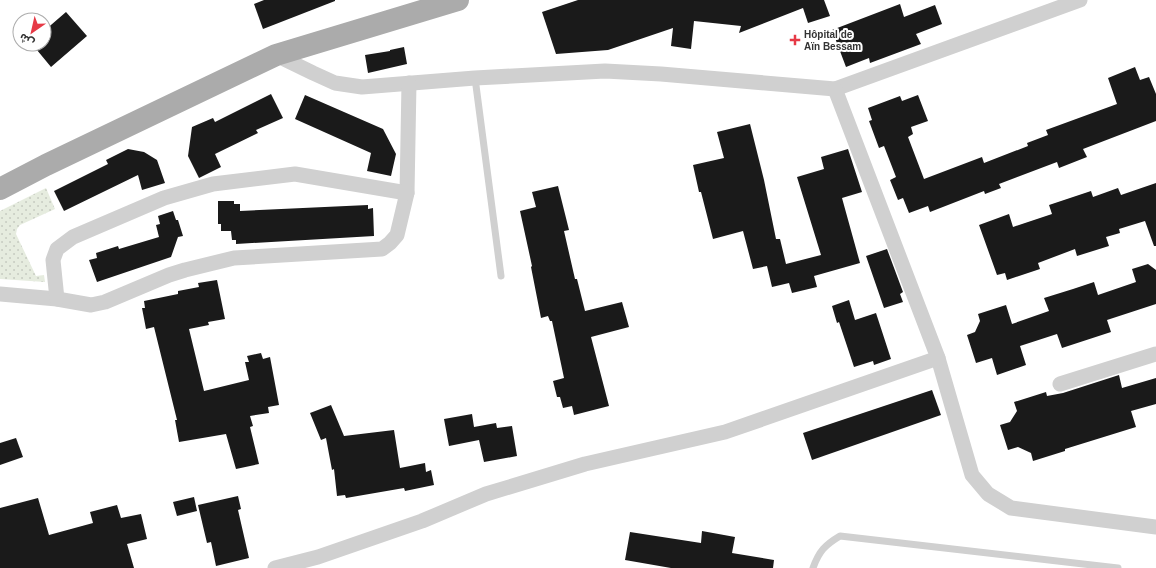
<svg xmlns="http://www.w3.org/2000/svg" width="1156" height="568" viewBox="0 0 1156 568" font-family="Helvetica,'Noto Sans Arabic',sans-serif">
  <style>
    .grass { fill: url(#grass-dots) }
    .building { fill: #1a1a1a }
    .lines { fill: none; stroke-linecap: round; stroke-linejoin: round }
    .lane { stroke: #d0d0d0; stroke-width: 7 }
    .street { stroke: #d0d0d0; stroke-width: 15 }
    .primary { stroke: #ababab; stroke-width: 22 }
    .poi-dot { fill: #e63946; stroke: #fff; stroke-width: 1.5 }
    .labels { text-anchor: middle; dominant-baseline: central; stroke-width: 4; stroke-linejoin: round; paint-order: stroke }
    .poi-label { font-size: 10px; font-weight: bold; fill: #333; stroke: #fff; text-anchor: start }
  </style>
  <defs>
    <pattern id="grass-dots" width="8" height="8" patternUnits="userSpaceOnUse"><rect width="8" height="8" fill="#e6ecdf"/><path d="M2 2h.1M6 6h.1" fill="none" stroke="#c6cbc0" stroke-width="1.8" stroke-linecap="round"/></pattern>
  </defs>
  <rect width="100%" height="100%" fill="#fff"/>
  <!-- grass -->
  <path class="grass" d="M46 188 55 209 20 225 17 229 16 234 36 276 44 275 45 282 0 279V211Z"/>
  <!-- building -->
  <g class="building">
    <path d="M264 0H335V1L263 29 254 4Z"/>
    <path d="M578 0H824L830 16 808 23 803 8 739 33 741 26 694 21 691 49 671 46 673 28 608 50 556 54 542 12Z"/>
    <path d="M900 4 904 17 935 5 942 24 916 34 921 44 870 63 869 58 846 67 832 30Z"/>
    <path d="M66 12 87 36 51 67 32 44H44V31Z"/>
    <path d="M404 47 407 64 368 73 365 55 390 51V50Z"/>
    <path d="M1135 67 1140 80 1149 77 1156 94V121L1083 149 1087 157 1059 168 1057 162 999 184 1001 188 985 194 984 191 930 212 928 206 909 213 903 198 898 200 890 180 896 177 884 146 879 148 869 121 872 120 868 108 900 96 902 101 918 95 928 121 911 127 913 134 908 137 924 179 982 157 984 163 1028 146 1027 143 1048 135 1046 130 1117 104 1108 78Z"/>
    <path d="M271 94 283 118 256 130 258 133 215 154 221 167 199 178 188 156 192 127 213 118 215 122Z"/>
    <path d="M305 95 383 129 396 154 391 176 367 171 371 153 295 119Z"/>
    <path d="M750 124 764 180 776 239H780L786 264 821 255 797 177 824 169 821 157 848 149 862 192 842 198 860 263 814 276 817 287 792 293 789 283 772 287 767 266 753 269 743 231 713 239 701 192H699L693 165 724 158 717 132Z"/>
    <path d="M128 149 144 152 157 160 165 183 142 190 138 175 64 211 54 191 108 164 106 160Z"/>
    <path d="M1156 183V246H1154L1145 221 1119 229 1120 233 1106 237 1109 246 1077 256 1075 249 1038 263 1040 269 1007 280 1005 273 997 275 979 225 1009 214 1013 227 1052 214 1049 205 1091 191 1093 197 1118 188 1121 195Z"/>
    <path d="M558 186 569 230 564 231 575 279H577L585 311 622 302 629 327 591 337 609 406 574 415 572 406 563 408 560 397H557L553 381 564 378 552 321H550L548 316 541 318 531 267 532 266 520 211 536 207 532 192Z"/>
    <path d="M218 201H234V204H240V211L368 205V209L373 208 374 236 236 244V240H232L231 231H221V224H218Z"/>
    <path d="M173 211 176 220H178L183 236 178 237 171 257 97 282 89 260 97 258 96 253 118 246 119 249 159 237 156 225 160 224 158 216Z"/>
    <path d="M887 249 903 292 900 294 903 302 884 308 866 256Z"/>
    <path d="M1148 264 1156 270V304L1107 320 1111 332 1062 348 1057 334 1020 346 1026 365 997 375 992 358 976 363 967 335 975 332 980 321 978 314 1006 305 1012 324 1049 311 1044 298 1073 289 1094 282 1098 295 1136 282 1132 269Z"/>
    <path d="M217 280 225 319 208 322 209 325 189 329 204 391 249 380 245 362H249L247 356 261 353 263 359 270 357 279 405 268 407 269 413 250 416 253 426 250 427 259 464 236 469 226 434 179 442 175 420H177L154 327 146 329 142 308H145L144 301 178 294V291L199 287 198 283Z"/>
    <path d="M849 300 855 320 876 313 891 359 874 365 873 361 854 367 839 322 837 323 832 306Z"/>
    <path d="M1119 375 1122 388 1156 378V404L1131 411 1136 427 1065 449V451L1033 461 1031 453 1018 447 1008 450 1000 425 1010 422 1017 411 1014 402 1046 392 1047 396 1063 393Z"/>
    <path d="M932 390 941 415 812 460 803 433Z"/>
    <path d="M331 405 344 436 394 430 400 468 425 463 426 472 431 470 434 485 405 491 404 488 346 498 345 495 337 496 334 469 332 470 326 438 321 440 310 413Z"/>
    <path d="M472 414 474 427 496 423 497 428 512 426 517 456 484 462 479 440 449 446 444 419Z"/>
    <path d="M16 438 23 457 0 465V443Z"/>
    <path d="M238 496 241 509 238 510 249 558 216 566 211 542 207 543 198 505Z"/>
    <path d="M194 497 197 511 177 516 173 502Z"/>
    <path d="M38 498 49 535 93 523 90 512 117 505 121 518 141 514 147 539 127 544 134 568H0V508Z"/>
    <path d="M702 531 735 537 732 553 774 560 773 568H671L625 560 630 532 701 543Z"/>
  </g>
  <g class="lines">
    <!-- lane -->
    <g class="lane">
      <path d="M475 78 501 276"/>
      <path d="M813 568C819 551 825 545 840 536L1118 568"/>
    </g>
    <!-- street -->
    <g class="street">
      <path d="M276 55 313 73 335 83 362 87 475 78 605 71 661 74 835 89 1080 0"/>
      <path d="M0 294 57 299 91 305 105 302 169 275 185 270 234 258 382 249 390 243 397 235 407 193 409 83"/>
      <path d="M57 299 53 260 57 249 73 237 164 198 213 184 295 174 407 193"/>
      <path d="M938 358 972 475 988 494 1011 508 1156 527"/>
      <path d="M1060 384 1156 354"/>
      <path d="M275 568 318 557 422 521 486 494 585 464 725 432 938 358 835 89"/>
    </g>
    <!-- primary -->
    <path class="primary" d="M0 189 46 165 276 55 458 0"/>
  </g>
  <!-- markers -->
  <path class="poi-dot" d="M793 34h4v4h4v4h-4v4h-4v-4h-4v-4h4z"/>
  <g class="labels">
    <!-- poi labels -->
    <g class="poi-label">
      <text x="804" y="34">Hôpital de<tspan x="804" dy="12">Aïn Bessam</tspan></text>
    </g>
  </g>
  <!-- north arrow -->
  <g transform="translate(32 32) rotate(214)"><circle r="19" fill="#ffffff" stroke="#adadad"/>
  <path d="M0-3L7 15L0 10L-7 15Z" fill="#e63946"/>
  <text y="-6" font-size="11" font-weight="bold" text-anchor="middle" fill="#333333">ش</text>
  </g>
</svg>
